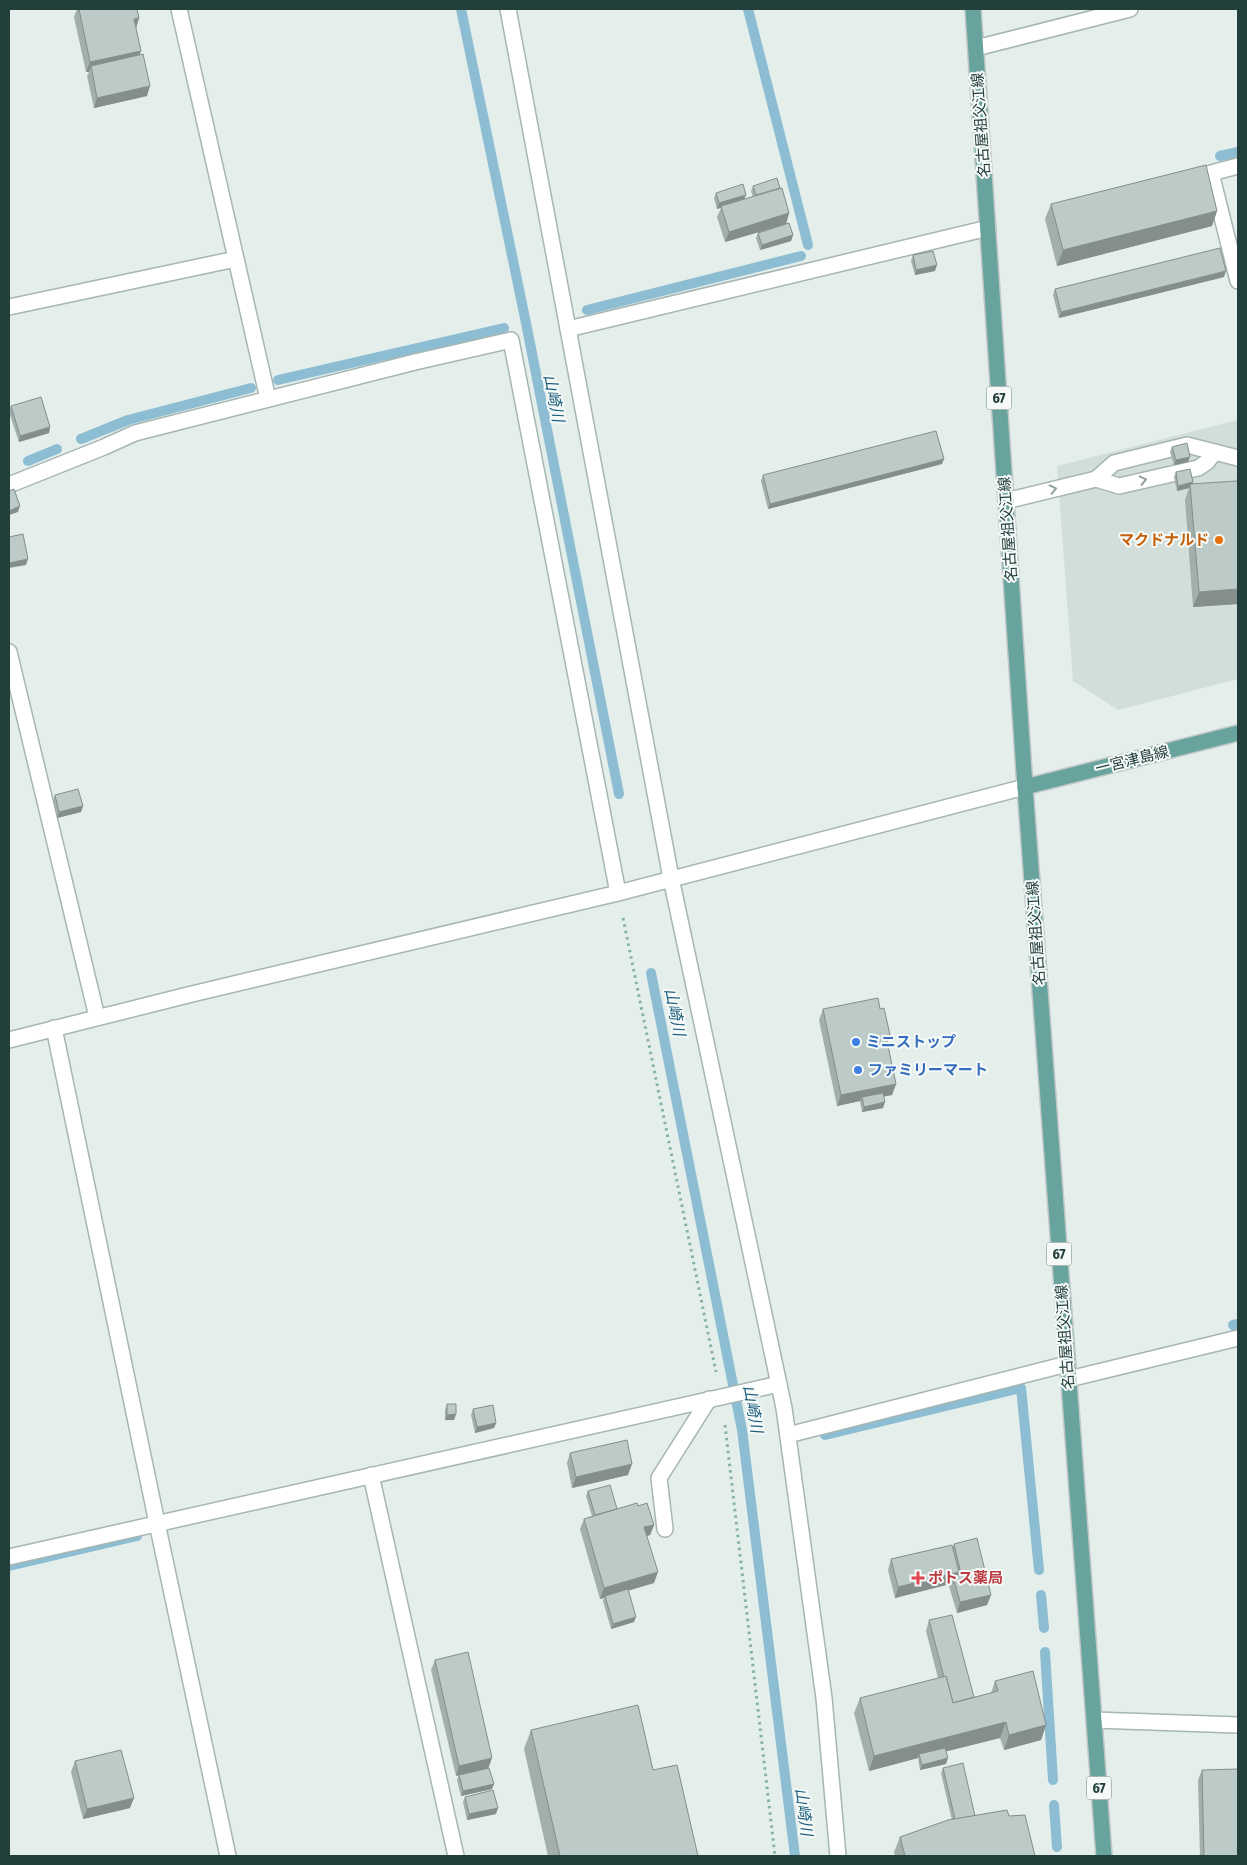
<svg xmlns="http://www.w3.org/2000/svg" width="1247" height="1865" viewBox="0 0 1247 1865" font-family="'Fira Sans Condensed','Noto Sans JP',sans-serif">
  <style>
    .built { fill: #d2deda }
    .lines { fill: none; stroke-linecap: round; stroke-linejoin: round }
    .stream { stroke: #8dbdd2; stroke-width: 10 }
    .minor-casing { stroke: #a6b6b3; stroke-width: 18 }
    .major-casing { stroke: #c1c9c8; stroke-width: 18 }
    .path { stroke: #85b1aa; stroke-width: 3; stroke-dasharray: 2.5 4; stroke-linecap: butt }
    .minor { stroke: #fff; stroke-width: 15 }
    .major { stroke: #69a39d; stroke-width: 15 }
    .wall { fill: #a2afab }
    .shaded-wall { fill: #848e8b }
    .building { fill: #bccbc7; stroke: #848e8b }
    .oneway { stroke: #919f9e }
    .food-dot { fill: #e8710a; stroke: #f5faf8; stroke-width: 2 }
    .shop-dot { fill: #3f7fe0; stroke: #f5faf8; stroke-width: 2 }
    .health-dot { fill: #e0444e; stroke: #f5faf8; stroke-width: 2 }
    .labels { text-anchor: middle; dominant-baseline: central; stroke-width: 4; stroke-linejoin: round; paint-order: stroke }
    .shield { fill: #f5faf8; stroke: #627774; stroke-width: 1 }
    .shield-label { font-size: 14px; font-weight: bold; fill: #233f3c }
    .street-label { font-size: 15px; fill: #233f3c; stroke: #f5faf8 }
    .food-label { font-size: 15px; font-weight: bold; fill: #c56008; stroke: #f5faf8; text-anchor: end }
    .shop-label { font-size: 15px; font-weight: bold; fill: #366cbe; stroke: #f5faf8; text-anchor: start }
    .health-label { font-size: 15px; font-weight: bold; fill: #be3a42; stroke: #f5faf8; text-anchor: start }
    .water-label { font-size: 16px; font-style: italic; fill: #1d5e7c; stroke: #f5faf8 }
  </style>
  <rect width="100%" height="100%" fill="#e4eeeb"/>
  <!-- built -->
  <path class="built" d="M1238 420V679L1118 710 1073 681 1057 466Z"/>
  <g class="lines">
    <!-- stream -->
    <g class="stream">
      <path d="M461 9 526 323 619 794"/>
      <path d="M748 9 808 245"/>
      <path d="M1220 156 1238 152"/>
      <path d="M587 310 801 256"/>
      <path d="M278 380 504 328"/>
      <path d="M81 439 128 420 251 388"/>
      <path d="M28 461 57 449"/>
      <path d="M651 973 742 1430 795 1856"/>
      <path d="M1233 1325 1238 1324"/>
      <path d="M825 1435 1021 1388 1039 1570"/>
      <path d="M9 1566 137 1536"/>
      <path d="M1041 1595 1044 1628"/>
      <path d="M1045 1652 1053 1780"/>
      <path d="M1054 1805 1057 1847"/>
    </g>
    <!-- minor casing -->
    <g class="minor-casing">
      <g id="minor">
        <path d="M179 9 268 399"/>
        <path d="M508 9 671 878 784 1408 824 1698 838 1856"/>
        <path d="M976 48 1130 9"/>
        <path d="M1238 166 1211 173 1238 281"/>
        <path d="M9 307 236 259"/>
        <path d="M568 329 988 228"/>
        <path d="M1096 479 1119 486 1198 468 1207 462 1214 453"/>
        <path d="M9 485 104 447 135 433 415 362 511 340 618 893"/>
        <path d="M1006 501 1096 479 1114 463 1187 445 1238 458"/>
        <path d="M9 652 97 1017"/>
        <path d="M54 1028 157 1523 228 1856"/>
        <path d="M9 1040 192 994 618 893 1025 787"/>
        <path d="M1069 1379 1238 1338"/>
        <path d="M788 1435 1067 1364"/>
        <path d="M371 1475 456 1856"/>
        <path d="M665 1529 659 1478 709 1399"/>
        <path d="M9 1557 779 1384"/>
        <path d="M1094 1720 1238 1725"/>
      </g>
    </g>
    <!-- major casing -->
    <g class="major-casing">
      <g id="major">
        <path d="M973 9 1025 787 1104 1856"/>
        <path d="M1025 787 1238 733"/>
      </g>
    </g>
    <!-- path -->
    <g class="path">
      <path d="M623 918 716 1372"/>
      <path d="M725 1425 775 1856"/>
    </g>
    <!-- minor -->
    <use href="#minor" class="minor"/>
    <!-- major -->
    <use href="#major" class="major"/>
  </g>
  <!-- wall -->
  <g class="wall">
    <path d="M77 9H137L139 18 136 28 141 51 139 55 147 96 94 108 87 76 89 72H86L74 17Z"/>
    <path d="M753 186 789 213 786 224 793 235 791 241 760 250 756 238 758 233 772 228 725 242 717 217 721 208 717 209 714 198 716 193 745 199 753 197 751 191Z"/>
    <path d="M1051 204 1217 211 1212 226 1057 266 1045 219Z"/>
    <path d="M913 255 935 271 915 275 911 261Z"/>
    <path d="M1224 277 1059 318 1053 295 1055 289Z"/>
    <path d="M11 406 50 427 49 433 19 442 9 412Z"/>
    <path d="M1172 447 1188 462 1174 465 1170 452Z"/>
    <path d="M942 464 768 509 761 481 763 475Z"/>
    <path d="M1176 472 1192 484 1238 604 1193 607 1185 500 1189 488 1177 491 1174 477Z"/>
    <path d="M55 795 83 806 81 812 57 818 53 800Z"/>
    <path d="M823 1009H880L890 1035 887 1042 896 1084 892 1095 884 1096 883 1108 862 1112 860 1101 837 1106 819 1020Z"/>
    <path d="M447 1404 456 1414 454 1420H445V1410Z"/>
    <path d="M473 1409 496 1423 494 1428 475 1433 471 1415Z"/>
    <path d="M570 1453 628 1475 572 1488 567 1463Z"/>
    <path d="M588 1491 617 1509 638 1506 654 1525 650 1535 647 1536 654 1583 628 1591 634 1622 611 1629 603 1601 604 1598 600 1599 580 1529 584 1519 592 1516 586 1496Z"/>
    <path d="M954 1544 991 1595 987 1605 957 1613 949 1586 950 1584 895 1598 888 1570 891 1559 953 1547Z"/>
    <path d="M929 1620 974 1697 991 1693 995 1681 1046 1725 1041 1740 1004 1750 1000 1738 946 1751V1764L920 1770 918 1758 869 1771 854 1713 860 1698 938 1678 926 1631Z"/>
    <path d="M435 1660 488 1768 492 1789 461 1796 457 1780 459 1775 456 1776 431 1670Z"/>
    <path d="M531 1730 653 1770 698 1856H548L524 1749Z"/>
    <path d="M75 1761 130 1808 83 1819 71 1772Z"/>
    <path d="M943 1768 974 1816H1009L1035 1856H895L894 1852 900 1837 952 1820 941 1773Z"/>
    <path d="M1202 1770 1238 1856H1200L1198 1780Z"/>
    <path d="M465 1797 496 1814 467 1820 463 1802Z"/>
  </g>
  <!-- shaded-wall -->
  <g class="shaded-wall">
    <path d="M139 18 136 28 134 19Z"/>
    <path d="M141 51 137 61 91 66 89 72H86L90 62Z"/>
    <path d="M150 86 147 96 94 108 97 98Z"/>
    <path d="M746 195 744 200 717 209 719 203Z"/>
    <path d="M1217 211 1212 226 1057 266 1063 250Z"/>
    <path d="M789 213 786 224 725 242 729 232Z"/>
    <path d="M793 235 791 241 760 250 762 245Z"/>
    <path d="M937 265 935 271 915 275 916 270Z"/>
    <path d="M1226 271 1224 277 1059 318 1061 312Z"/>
    <path d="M50 427 49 433 19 442 20 436Z"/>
    <path d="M1190 457 1188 462 1174 465 1176 460Z"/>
    <path d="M944 459 942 464 768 509 770 504Z"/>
    <path d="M1193 482 1191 488 1190 484 1189 488 1177 491 1178 486Z"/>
    <path d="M20 506 18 512 9 515V511Z"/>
    <path d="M28 559 26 565 9 568V563Z"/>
    <path d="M1238 589V604L1193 607 1199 592Z"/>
    <path d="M83 806 81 812 57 818 59 812Z"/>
    <path d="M890 1035 886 1045V1036Z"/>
    <path d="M896 1084 892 1095 862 1101V1097L860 1101 837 1106 841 1095Z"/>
    <path d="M885 1102 883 1108 862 1112 864 1107Z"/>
    <path d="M456 1414 454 1420H445L447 1415Z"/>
    <path d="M496 1423 494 1428 475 1433 477 1427Z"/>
    <path d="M632 1464 628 1475 572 1488 576 1477Z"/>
    <path d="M654 1525 650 1535 641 1538 644 1527Z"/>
    <path d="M658 1572 654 1583 605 1597V1596L604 1598 600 1599 604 1588Z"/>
    <path d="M959 1572 956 1582 953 1576 950 1584 895 1598 898 1587Z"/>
    <path d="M991 1595 987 1605 957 1613 960 1602Z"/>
    <path d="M636 1617 634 1622 611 1629 613 1624Z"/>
    <path d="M1006 1722 1000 1738 920 1758 919 1754 918 1758 869 1771 874 1756Z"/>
    <path d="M1046 1725 1041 1740 1004 1750 1009 1735Z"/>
    <path d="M492 1758 488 1769 456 1776 459 1766Z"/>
    <path d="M948 1758 946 1764 920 1770 922 1765Z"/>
    <path d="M494 1784 492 1789 461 1796 463 1791Z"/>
    <path d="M134 1798 130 1808 83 1819 87 1809Z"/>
    <path d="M498 1808 496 1814 467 1820 469 1814Z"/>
  </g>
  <!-- building -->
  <g class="building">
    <path d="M79 9H137L139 18 134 19 141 51 90 62Z"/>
    <path d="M143 54 150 86 97 98 91 66Z"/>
    <path d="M1206 165 1217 211 1063 250 1051 204Z"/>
    <path d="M777 178 780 188 756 195 753 186Z"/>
    <path d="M743 184 746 195 719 203 716 193Z"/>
    <path d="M782 188 789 213 729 232 721 206Z"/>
    <path d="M789 223 793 235 762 245 758 233Z"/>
    <path d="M1220 248 1226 271 1061 312 1055 289Z"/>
    <path d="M933 251 937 265 916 270 913 255Z"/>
    <path d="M41 397 50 427 20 436 11 406Z"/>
    <path d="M936 431 944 459 770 504 763 475Z"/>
    <path d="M1187 443 1190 457 1176 460 1172 447Z"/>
    <path d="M1190 469 1193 482 1178 486 1176 472Z"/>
    <path d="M1238 481V589L1199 592 1190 484Z"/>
    <path d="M14 489 20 506 9 511V491Z"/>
    <path d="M23 534 28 559 9 563V537Z"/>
    <path d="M78 789 83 806 59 812 55 795Z"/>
    <path d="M878 998 880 1009 884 1008 890 1035 886 1036 896 1084 841 1095 823 1009Z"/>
    <path d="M883 1093 885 1102 864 1107 862 1097Z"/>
    <path d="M447 1404H456V1414L447 1415Z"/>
    <path d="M493 1405 496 1423 477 1427 473 1409Z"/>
    <path d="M627 1440 632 1464 576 1477 570 1453Z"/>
    <path d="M610 1485 617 1509 595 1515 588 1491Z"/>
    <path d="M637 1503 638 1506 647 1503 654 1525 644 1527 658 1572 604 1588 584 1519Z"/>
    <path d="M977 1538 991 1595 960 1602 953 1576 961 1574 954 1544Z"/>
    <path d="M952 1545 959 1572 898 1587 891 1559Z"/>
    <path d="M628 1589 636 1617 613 1624 605 1596Z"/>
    <path d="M952 1615 974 1697 953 1703 946 1676 944 1677 929 1620Z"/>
    <path d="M468 1652 492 1758 459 1766 435 1660Z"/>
    <path d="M1033 1671 1046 1725 1009 1735 1006 1722 874 1756 860 1698 946 1676 953 1703 998 1691 995 1681Z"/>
    <path d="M638 1705 653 1770 677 1765 698 1856H560L531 1730Z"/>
    <path d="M945 1748 948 1758 922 1765 919 1754Z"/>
    <path d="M121 1750 134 1798 87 1809 75 1761Z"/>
    <path d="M963 1763 975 1816 955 1819 943 1768Z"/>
    <path d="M489 1768 494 1784 463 1791 459 1775Z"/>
    <path d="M1238 1769V1856H1204L1202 1770Z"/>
    <path d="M493 1790 498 1808 469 1814 465 1797Z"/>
    <path d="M1007 1810 1009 1816 1025 1815 1035 1856H905L900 1837 948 1820Z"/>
  </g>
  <!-- one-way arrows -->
  <defs><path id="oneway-chevron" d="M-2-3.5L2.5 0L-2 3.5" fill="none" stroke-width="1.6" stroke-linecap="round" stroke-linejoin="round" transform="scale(1.25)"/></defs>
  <g class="oneway">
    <use href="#oneway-chevron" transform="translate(1143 480) rotate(-13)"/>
    <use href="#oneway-chevron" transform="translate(1053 489) rotate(-13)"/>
  </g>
  <!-- markers -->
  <circle class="food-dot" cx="1219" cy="540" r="5"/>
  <g class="shop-dot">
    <circle cx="856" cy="1042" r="5"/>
    <circle cx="858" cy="1070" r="5"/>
  </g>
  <path class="health-dot" d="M915.5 1570.5h5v5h5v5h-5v5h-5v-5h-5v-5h5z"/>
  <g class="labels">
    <!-- shield labels -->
    <g class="shield">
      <rect x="986.5" y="386.5" width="25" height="23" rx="4"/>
      <rect x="1046.5" y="1242.5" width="25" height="23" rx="4"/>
      <rect x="1086.5" y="1776.5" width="25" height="23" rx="4"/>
    </g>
    <g class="shield-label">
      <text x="999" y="398">67</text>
      <text x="1059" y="1254">67</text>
      <text x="1099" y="1788">67</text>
    </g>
    <!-- street labels -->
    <g class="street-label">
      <text transform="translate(981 125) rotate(-94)">名古屋祖父江線</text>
      <text transform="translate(1008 529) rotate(-94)">名古屋祖父江線</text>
      <text transform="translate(1132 760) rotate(-14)">一宮津島線</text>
      <text transform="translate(1036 933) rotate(-94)">名古屋祖父江線</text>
      <text transform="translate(1065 1337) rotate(-94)">名古屋祖父江線</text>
    </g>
    <!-- food labels -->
    <g class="food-label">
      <text x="1209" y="540">マクドナルド</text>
    </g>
    <!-- shop labels -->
    <g class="shop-label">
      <text x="866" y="1042">ミニストップ</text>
      <text x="868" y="1070">ファミリーマート</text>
    </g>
    <!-- health labels -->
    <g class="health-label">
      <text x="928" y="1578">ポトス薬局</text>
    </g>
    <!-- water labels -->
    <g class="water-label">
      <text transform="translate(554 398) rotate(79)">山崎川</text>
      <text transform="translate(675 1012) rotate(79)">山崎川</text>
      <text transform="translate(753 1409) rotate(80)">山崎川</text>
      <text transform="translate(804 1812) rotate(83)">山崎川</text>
    </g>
  </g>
  <!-- border -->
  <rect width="1247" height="1865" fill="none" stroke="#233f3c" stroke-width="20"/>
</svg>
